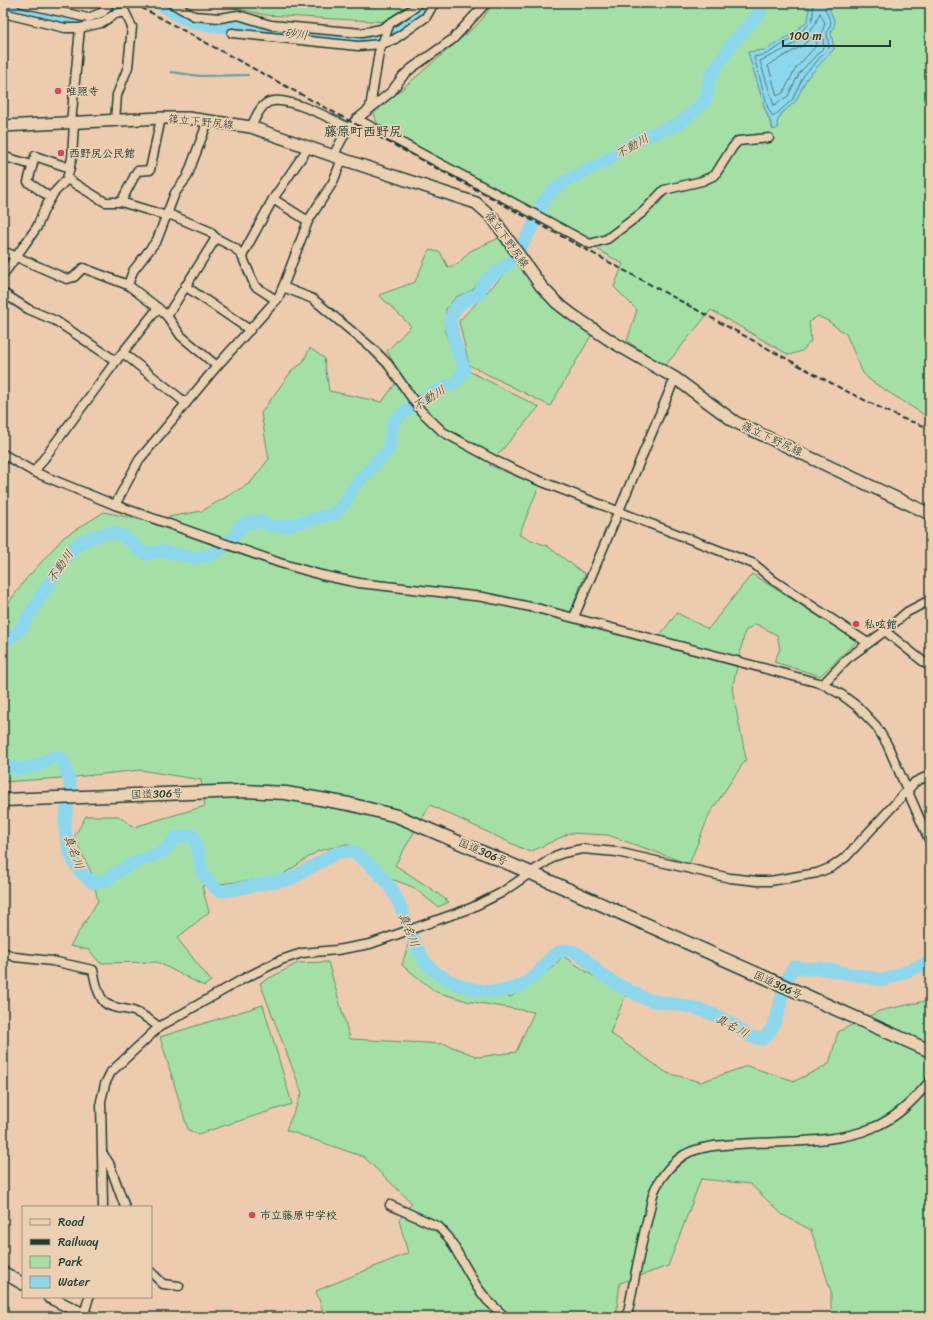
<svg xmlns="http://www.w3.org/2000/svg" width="933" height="1320" viewBox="0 0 933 1320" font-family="Sriracha,'Klee One',sans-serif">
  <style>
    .green { fill: #a4e0a6; stroke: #628e6d }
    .water { fill: #8dd7ed; stroke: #6199a3 }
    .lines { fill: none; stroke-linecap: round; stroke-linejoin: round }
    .shore { stroke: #4b7b7e; stroke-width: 1 }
    .stream { stroke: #6199a3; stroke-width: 2 }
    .river { stroke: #8dd7ed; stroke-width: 13 }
    .minor-casing { stroke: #1f3d34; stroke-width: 11 }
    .major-casing { stroke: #1f3d34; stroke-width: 14 }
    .highway-casing { stroke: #1f3d34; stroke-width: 15 }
    .minor { stroke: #ebd0b2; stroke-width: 8 }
    .major { stroke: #ebd0b2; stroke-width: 11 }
    .highway { stroke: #ebd0b2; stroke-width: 12 }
    .rail { stroke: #1f3d34; stroke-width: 2; stroke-dasharray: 6 3; stroke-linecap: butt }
    .poi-dot { fill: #d1495b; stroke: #ebd0b2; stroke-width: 1.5 }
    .labels { text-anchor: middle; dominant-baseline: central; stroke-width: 3.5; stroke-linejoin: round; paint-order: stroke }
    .poi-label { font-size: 11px; font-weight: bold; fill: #1f3d34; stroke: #ebd0b2; text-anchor: start }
    .street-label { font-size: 11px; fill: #1f3d34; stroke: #ebd0b2 }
    .water-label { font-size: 12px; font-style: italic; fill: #24453d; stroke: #ebd0b2 }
    .quarter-label { font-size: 13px; font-weight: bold; fill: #1f3d34; stroke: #ebd0b2 }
  </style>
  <rect width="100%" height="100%" fill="#eccbaf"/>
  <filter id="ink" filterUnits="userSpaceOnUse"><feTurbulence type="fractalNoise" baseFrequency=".025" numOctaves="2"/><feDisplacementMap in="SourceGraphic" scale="8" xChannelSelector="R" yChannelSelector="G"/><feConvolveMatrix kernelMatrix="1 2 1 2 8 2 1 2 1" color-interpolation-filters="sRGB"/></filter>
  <g filter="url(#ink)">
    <!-- green -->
    <g class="green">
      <path d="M213 3H419L388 22 266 15Z"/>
      <path d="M494 3H809V16L807 21 794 33 765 50 748 52 765 109 773 130 782 113 795 102 807 78 834 49 831 33 835 23 829 8 831 3H930V416L923 414 871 381 863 373 846 334 828 321 818 316 809 322 811 341 802 351 789 355 711 310 665 366 627 341 637 310 614 287 623 264 377 123 374 113 478 24Z"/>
      <path d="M499 238 510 255 500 266 481 276 473 290 456 297 446 309 445 332 457 365 539 407 489 465 539 486 519 535 547 546 585 574 567 621 653 644 677 613 708 629 752 574 857 641 820 676 774 662 780 649 777 635 756 624 745 631 732 689 746 759 710 813 689 864 608 835 570 833 530 852 430 805 395 865 430 888 449 902 438 907 413 887 386 877 363 852 346 844 318 851 279 877 202 886 209 912 177 938 211 981 204 986 157 962 100 963 89 950 70 946 98 901 92 874 74 837 86 816H118L134 827 205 806 201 780 140 770 75 777 3 782V611L25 580 64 537 104 512 146 521 202 511 250 483 269 459 261 413 293 369 302 364 310 348 324 358 329 391 382 402 401 376 387 351 411 326 379 295 415 282 429 250 440 252 448 267 458 264 470 251Z"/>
      <path d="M518 260 592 334 550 406 469 365 459 321Z"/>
      <path d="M410 939C431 986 464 992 511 997L553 967 563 956 593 976 626 994 610 1033 667 1073 701 1082 747 1066 795 1081 829 1064 838 1032 879 1011 930 1000V1317H831V1291L811 1230 783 1215 750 1184 701 1179 668 1266 620 1283 616 1317H325L316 1291 408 1253 399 1220 412 1203 364 1157 286 1130 302 1093 260 983 298 963 328 962 350 1039 445 1044 478 1057 516 1052 534 1012 467 1001 436 992 402 965Z"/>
      <path d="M263 1005 292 1104 198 1134 188 1130 160 1037Z"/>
    </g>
    <!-- water -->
    <path class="water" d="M809 3H831L829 8 835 23 831 33 834 49 807 78 795 102 782 113 777 122 778 128 774 130 765 109 748 52 765 50 794 33 807 21 809 16Z"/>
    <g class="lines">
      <!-- shore -->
      <g class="shore">
        <path d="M813 3V16L811 22 797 36 767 54 754 57 768 108 773 117 792 100 804 75 829 48 827 33 831 23 825 9 827 3"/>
        <path d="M820 13 825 23 822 33 824 47 800 72 788 96 774 106 760 61C779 52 799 44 813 27 817 23 817 17 820 13Z"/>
        <path d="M813 36 816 37 817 45 796 68 783 93 777 96 768 65 802 46Z"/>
      </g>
      <!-- stream -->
      <path class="stream" d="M171 72 200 76 248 75"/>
      <!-- river -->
      <g class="river">
        <path d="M158 3 181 17 198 24 358 40C379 39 419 23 428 3"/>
        <path d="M3 7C28 12 79 30 102 19 110 16 115 9 121 3"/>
        <path d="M3 641 9 639 20 630 52 578 77 544 92 537 111 532 124 536 140 551 147 554 162 551 195 558 211 555 222 548 234 537 238 529 245 523 259 521 271 526H286L337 513 356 484 389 449 391 433 394 421 403 413 429 395 457 381 464 371C461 349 436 317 464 301 469 298 474 297 478 295L485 280 503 268 514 259 534 224 543 202 552 191 567 180 604 162 639 139 679 124 705 101 710 77 731 45 760 12 764 3"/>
        <path d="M3 766 22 769 39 765 55 756 60 757 63 760C65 768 69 776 70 784 71 797 65 811 65 824 65 846 74 872 94 883L105 880 128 866 164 851 176 837 192 835 195 840 203 874 217 890 224 891 290 879 338 852H353C368 862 387 879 395 895 408 919 414 958 438 974 468 993 507 1001 536 975 546 965 554 947 571 951 584 954 592 968 602 975 613 983 627 989 639 996 654 1004 673 1002 689 1007 702 1010 717 1015 729 1022 740 1029 748 1039 763 1039 785 1018 777 988 794 967L810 969 818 968 884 980 930 962"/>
      </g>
      <!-- minor casing -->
      <g class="minor-casing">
        <g id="minor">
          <path d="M22 3 88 18 103 12 109 4"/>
          <path d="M171 3 194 16 220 18 238 15 271 25 362 33 381 29 414 8 418 3"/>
          <path d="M3 13 65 28H80"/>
          <path d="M232 33 358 46 382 44 395 39 426 17 434 3"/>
          <path d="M370 108 379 52 390 23"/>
          <path d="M357 119 590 244 607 239 643 212 664 190 702 181 715 175 732 148 738 141 769 138"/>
          <path d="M71 123 80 28 101 23 115 14 125 12 132 27 128 67 117 95 115 121"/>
          <path d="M251 127C255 119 260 105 269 102 286 95 333 119 348 128"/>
          <path d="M333 156 348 128 357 119 391 92 403 76 412 68 453 39 486 3"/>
          <path d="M3 160 5 157 32 165"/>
          <path d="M67 179 105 202H121L167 216 171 215 209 231 216 238"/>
          <path d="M51 198 28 182 35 156 70 168"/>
          <path d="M273 199 308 148"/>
          <path d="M121 202 137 171 150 170 161 118"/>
          <path d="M3 251 67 279 74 277 83 268 128 285 158 308 167 316 181 336 217 366 278 298 283 287 308 221 333 182 342 159"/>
          <path d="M242 256 255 286 276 300"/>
          <path d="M3 275 37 227 44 210 53 194 67 179 72 158 74 123"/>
          <path d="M128 285 133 271 157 240 175 193 187 177 208 121"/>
          <path d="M185 286 250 330"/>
          <path d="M283 287 313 299 373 349 388 364 421 411 443 432 498 462 535 479 754 564 773 580 868 643"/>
          <path d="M3 293 28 309 56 321 116 361"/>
          <path d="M167 316 216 238 235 248 242 256 273 199 308 221"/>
          <path d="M123 353 186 403"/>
          <path d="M3 454 34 472 115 505 280 563 321 575 359 583 483 597 540 609 823 684 842 695 858 707 876 726 887 744 930 842"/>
          <path d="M34 472 116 361 158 308"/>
          <path d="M115 505 139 460 217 366"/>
          <path d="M574 617 675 378"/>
          <path d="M885 631 930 667"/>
          <path d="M823 684 848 658 885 631 907 612 930 600"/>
          <path d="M3 952 15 957 52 961 93 970C95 980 97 993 104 1002 111 1009 124 1008 133 1011 143 1014 151 1021 159 1027"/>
          <path d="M103 1154 109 1163 125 1207"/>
          <path d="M390 1205 439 1227 449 1238 477 1287 488 1301 505 1317"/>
          <path d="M103 1207 101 1101 105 1084 111 1072 159 1027 243 979 281 960 302 953 337 950 370 944 471 908 501 893 555 856 563 853 582 849 617 852 730 878 757 881H770L817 873 832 867 846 857 915 782 930 775"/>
          <path d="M151 1272 163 1284 179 1286"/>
          <path d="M84 1314 89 1297"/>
          <path d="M627 1317C634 1282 640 1247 649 1213 651 1205 652 1194 656 1187 662 1175 673 1162 684 1155 699 1146 722 1145 740 1144 779 1141 836 1144 872 1128 897 1118 913 1101 930 1081"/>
        </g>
      </g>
      <!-- major casing -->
      <g class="major-casing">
        <g id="major">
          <path d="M3 126 161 118H188L251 127 342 159 476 203 492 217 541 286 557 303 574 316 611 341 675 378 735 422 930 514"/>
          <path d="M3 1272 23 1284"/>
          <path d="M49 1297 89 1317"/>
        </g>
      </g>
      <!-- highway casing -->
      <g class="highway-casing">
        <path id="highway" d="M3 800 242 791 286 793 349 804 397 816 531 873 930 1051"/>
      </g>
      <!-- minor -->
      <use href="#minor" class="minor"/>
      <!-- major -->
      <use href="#major" class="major"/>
      <!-- highway -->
      <use href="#highway" class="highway"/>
      <!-- rail -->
      <path class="rail" d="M133 3 844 390 901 418 930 428"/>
    </g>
  </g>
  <!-- markers -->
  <g class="poi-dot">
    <circle cx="58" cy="91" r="4"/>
    <circle cx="61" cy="153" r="4"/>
    <circle cx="856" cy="624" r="4"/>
    <circle cx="252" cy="1215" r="4"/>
  </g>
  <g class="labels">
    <!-- poi labels -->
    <g class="poi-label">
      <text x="66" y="91">唯照寺</text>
      <text x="69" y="153">西野尻公民館</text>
      <text x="864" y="624">私呟館</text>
      <text x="260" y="1215">市立藤原中学校</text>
    </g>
    <!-- street labels -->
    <g class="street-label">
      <text transform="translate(201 122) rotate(5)">篠立下野尻線</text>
      <text transform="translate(507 240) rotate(54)">篠立下野尻線</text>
      <text transform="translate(772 439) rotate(25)">篠立下野尻線</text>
      <text transform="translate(157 794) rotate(-2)">国道306号</text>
      <text transform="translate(483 852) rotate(23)">国道306号</text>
      <text transform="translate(778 985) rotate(25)">国道306号</text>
    </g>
    <!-- water labels -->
    <g class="water-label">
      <text transform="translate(296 34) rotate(6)">砂川</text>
      <text transform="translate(632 146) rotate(-30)">不動川</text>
      <text transform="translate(429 398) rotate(-32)">不動川</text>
      <text transform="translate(60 566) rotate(-54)">不動川</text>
      <text transform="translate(74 852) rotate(70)">真名川</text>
      <text transform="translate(409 930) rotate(68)">真名川</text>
      <text transform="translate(732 1026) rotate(28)">真名川</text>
    </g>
    <!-- quarter labels -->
    <g class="quarter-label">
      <text x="363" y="131">藤原町西野尻</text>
    </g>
  </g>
  <!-- margin -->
  <rect width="933" height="1320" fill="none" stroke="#ebd0b2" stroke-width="16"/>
  <rect x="8" y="8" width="917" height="1304" fill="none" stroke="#1f3d34" stroke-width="1.5" filter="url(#ink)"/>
  <!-- legend -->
  <rect x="22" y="1206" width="130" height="92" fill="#ebd0b2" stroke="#999580"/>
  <rect x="30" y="1219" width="20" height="6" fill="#ebd0b2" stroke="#999580"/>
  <text x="58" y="1226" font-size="12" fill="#1f3d34">Road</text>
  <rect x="30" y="1239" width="20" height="6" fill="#1f3d34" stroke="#999580"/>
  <text x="58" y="1246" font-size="12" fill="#1f3d34">Railway</text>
  <rect x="30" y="1256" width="20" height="12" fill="#a4e0a6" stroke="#999580"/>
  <text x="58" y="1266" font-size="12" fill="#1f3d34">Park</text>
  <rect x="30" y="1276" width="20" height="12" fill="#8dd7ed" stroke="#999580"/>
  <text x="58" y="1286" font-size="12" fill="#1f3d34">Water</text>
  <!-- scale -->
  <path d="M783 40v6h107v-6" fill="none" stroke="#1f3d34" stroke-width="2"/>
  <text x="789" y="40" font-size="12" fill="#1f3d34" stroke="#ebd0b2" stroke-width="3" paint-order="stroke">100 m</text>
</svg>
